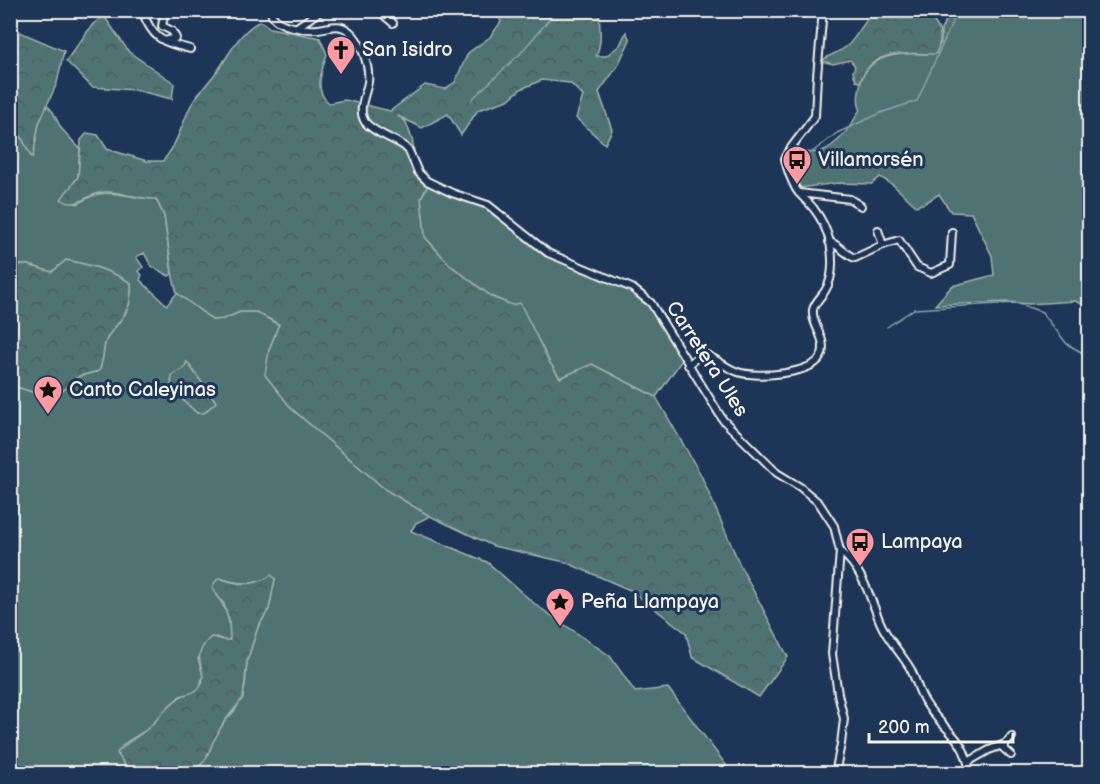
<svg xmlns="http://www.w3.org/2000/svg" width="1100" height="784" viewBox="0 0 1100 784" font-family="'Balsamiq Sans',sans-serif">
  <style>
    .grass { fill: #507373; stroke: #a2b2ae; stroke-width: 1.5; fill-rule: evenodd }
    .forest { fill: url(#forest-crowns); stroke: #a2b2ae; stroke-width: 1.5 }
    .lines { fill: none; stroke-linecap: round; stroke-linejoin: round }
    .stream { stroke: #8ba4b0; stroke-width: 1.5 }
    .minor-casing { stroke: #f4f1e8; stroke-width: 10 }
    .minor { stroke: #1d3557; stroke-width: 6 }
    .labels { text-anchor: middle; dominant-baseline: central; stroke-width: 6; stroke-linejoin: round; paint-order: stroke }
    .poi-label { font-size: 20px; fill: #f4f1e8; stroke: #1d3557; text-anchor: start }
    .street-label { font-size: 20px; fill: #f4f1e8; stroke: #1d3557 }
  </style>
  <defs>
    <pattern id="forest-crowns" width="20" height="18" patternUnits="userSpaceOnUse" patternTransform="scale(1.5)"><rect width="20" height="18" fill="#507373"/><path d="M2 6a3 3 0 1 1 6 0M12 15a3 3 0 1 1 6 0" fill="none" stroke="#4c5b5a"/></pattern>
  </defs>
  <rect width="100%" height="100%" fill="#1d3557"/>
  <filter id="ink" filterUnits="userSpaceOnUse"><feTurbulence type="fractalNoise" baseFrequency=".0167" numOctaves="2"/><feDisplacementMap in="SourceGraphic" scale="12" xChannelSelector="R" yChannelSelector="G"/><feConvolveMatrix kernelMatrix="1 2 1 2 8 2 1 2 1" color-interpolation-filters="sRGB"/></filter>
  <g filter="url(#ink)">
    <!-- grass -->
    <g class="grass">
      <path d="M950 11H1089V307L1075 301 1029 304 1009 302 935 305 952 286 994 275 992 256 971 213 951 212 939 194 925 203 916 206 893 185 880 177 872 184 838 183 799 188 788 156 794 151C803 151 813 155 822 151 839 144 852 125 860 109 857 101 858 94 860 86 865 55 900 52 926 54L941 43V30Z"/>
      <path d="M47 105 53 112 61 128 80 149 78 177 62 199 78 204C107 183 124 199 156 199L164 216 172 274 169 276 151 266 144 253 136 257 143 267 138 271 142 275 140 280 167 305 177 293 213 320 223 319 240 312H256L279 325 269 350 292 409 386 490 430 516 416 523 411 531 487 562 536 605 610 656 635 692 668 688 732 773H144L157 766 171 771 206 759 213 742 224 722 236 709 245 687 247 661 258 627 269 609 275 579C253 583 241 586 220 578L216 595C226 607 231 623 230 640L225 641 216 637 198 659 203 675 200 687 193 693 180 696 148 729 125 743 118 752 130 773H11V385L47 397 58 395 79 376 99 371C103 362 103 353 105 343 109 330 121 323 126 312 131 303 131 292 131 283 110 270 90 265 66 260L52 272 28 265H11V116L31 156 39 123ZM187 363 216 402 204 413H197L183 400 172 375 184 368Z"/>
      <path d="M428 185 449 196 482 205 541 251 630 289 651 308 682 360 656 397 592 364 560 379 512 305 492 297 450 265 425 237 421 198Z"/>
    </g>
    <!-- forest -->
    <g class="forest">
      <path d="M497 11H600C598 29 604 38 596 56H606L620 45 626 32 630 40 617 67 599 92 612 130 605 144 576 118 583 96 570 83 542 80 521 89 508 100 478 110 461 135 448 114 422 128 398 116 406 122 412 139 418 176 428 185 421 198 425 237 450 265 492 297 512 305 520 303 550 363 560 378 592 364 656 397 701 475 740 565 788 657 759 697 692 657 686 633 630 590 565 562 493 546 430 516 386 490 292 409 265 375 269 350 279 324 256 312H240L223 319 213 320 177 293 173 278 164 216 156 199C138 199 121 191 104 192 87 193 77 211 61 199L78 177 81 140 87 133 98 135 107 149 147 161H163C176 146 182 125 190 107 197 94 209 82 218 70 231 52 239 32 260 21L270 28 320 38 327 54C322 70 313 91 329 103L345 100 390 111 425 85 445 89 455 82 468 53 490 37 501 22Z"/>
      <path d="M874 11H926C939 27 945 33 936 54 906 54 873 47 860 82L856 81 853 72 855 66 850 60 833 64 822 61C829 54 839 53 847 46 854 41 865 20 874 11Z"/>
      <path d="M104 16 129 52 174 83 172 99 135 90 92 87 66 61 93 24Z"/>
      <path d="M11 22 15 30 64 51 57 83 39 123 33 157 31 156 11 116Z"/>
      <path d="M66 260C90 265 110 270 131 283 131 292 131 303 126 311 121 323 109 330 105 343 103 353 103 362 99 371L79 376 58 395 47 397 11 385V265H28L52 272Z"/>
      <path d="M187 362 216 402 204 413H197L183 400 171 385 172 375 184 368Z"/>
      <path d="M271 575 275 579 269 609 258 627 247 661 243 698 224 722 213 742 206 759 198 768 188 771H171L157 766 144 773H130L117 753C126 742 136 738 146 730 158 720 166 706 180 697 186 693 196 694 200 687 211 670 186 660 211 637 218 637 223 642 230 640L229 621 224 604 212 588 215 582 219 578C238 585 254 587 271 575Z"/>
    </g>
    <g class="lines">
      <!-- stream -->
      <g class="stream">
        <path d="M471 100 520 54 557 10"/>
        <path d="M811 153 837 133 883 112 917 101 958 10"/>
        <path d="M887 327 914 309 1016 303 1042 312 1067 344 1090 357"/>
      </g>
      <!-- minor casing -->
      <g class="minor-casing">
        <g id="minor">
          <path d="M142 10C152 39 162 42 190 49"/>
          <path d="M165 10 162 26 172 31 176 38 165 41"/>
          <path d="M271 10C271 27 305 30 318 29 330 28 338 22 349 31 361 40 370 67 368 82 366 94 357 110 365 122 374 133 392 138 404 146L409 151 418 172 427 181 452 193 488 205 548 253 632 288 651 303 723 420 777 473 800 487 819 503 834 526 840 551 832 654 838 694 844 719 841 744 835 774"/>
          <path d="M378 10 393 23"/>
          <path d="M297 27 322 10"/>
          <path d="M799 193 850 199 861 206"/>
          <path d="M829 242C838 243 845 255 855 258L883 245 878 230"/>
          <path d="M883 245 899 240 917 267 931 273 950 265 952 232"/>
          <path d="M688 365 702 353C715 357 725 368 738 372 755 378 816 375 822 354 827 338 811 325 813 310 814 303 821 297 825 291 834 277 833 258 830 242 827 231 821 218 814 209 809 202 801 197 796 189 791 180 787 169 785 159L790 149 815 116 817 76 823 10"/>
          <path d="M840 551C863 570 869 595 880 622 887 639 901 653 910 668 916 679 918 691 925 702 943 732 965 734 970 774"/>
          <path d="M1001 746 1011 755"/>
          <path d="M968 762 989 750 1005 744 1012 737"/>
        </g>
      </g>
      <!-- minor -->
      <use href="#minor" class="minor"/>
    </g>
  </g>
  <!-- icons -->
  <defs>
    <g id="church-pin" transform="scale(1.5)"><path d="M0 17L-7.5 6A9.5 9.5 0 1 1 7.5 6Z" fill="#ff9aa2" stroke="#1d3557"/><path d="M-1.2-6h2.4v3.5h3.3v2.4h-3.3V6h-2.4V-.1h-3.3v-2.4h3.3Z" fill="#111"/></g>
    <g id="bus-pin" transform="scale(1.5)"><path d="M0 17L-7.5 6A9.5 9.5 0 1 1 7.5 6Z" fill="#ff9aa2" stroke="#1d3557"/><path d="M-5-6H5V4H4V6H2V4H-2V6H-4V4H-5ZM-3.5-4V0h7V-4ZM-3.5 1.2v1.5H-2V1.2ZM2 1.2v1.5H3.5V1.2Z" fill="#111"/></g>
    <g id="sight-pin" transform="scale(1.5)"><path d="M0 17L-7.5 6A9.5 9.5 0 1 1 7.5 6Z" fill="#ff9aa2" stroke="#1d3557"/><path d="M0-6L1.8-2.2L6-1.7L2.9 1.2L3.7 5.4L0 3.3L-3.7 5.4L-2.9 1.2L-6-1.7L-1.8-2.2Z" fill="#111"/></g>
  </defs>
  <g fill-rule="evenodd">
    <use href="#church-pin" x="341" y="50"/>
    <use href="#bus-pin" x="797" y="160"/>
    <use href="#sight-pin" x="48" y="390"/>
    <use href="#bus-pin" x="860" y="542"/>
    <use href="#sight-pin" x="560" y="602"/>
  </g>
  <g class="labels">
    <!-- poi labels -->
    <g class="poi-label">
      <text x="362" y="50">San Isidro</text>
      <text x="818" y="160">Villamorsén</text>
      <text x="69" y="390">Canto Caleyinas</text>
      <text x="881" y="542">Lampaya</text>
      <text x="581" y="602">Peña Llampaya</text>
    </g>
    <!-- street labels -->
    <g class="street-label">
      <text transform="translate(707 359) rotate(57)">Carretera Ules</text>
    </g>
  </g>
  <!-- margin -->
  <rect width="1100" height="784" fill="none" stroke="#1d3557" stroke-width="36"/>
  <rect x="18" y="18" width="1064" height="748" fill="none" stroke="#f4f1e8" stroke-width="2" filter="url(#ink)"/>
  <!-- scale -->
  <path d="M869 733v9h144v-9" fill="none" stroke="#f4f1e8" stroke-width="3"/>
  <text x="878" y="733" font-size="18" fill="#f4f1e8" stroke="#1d3557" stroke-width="4.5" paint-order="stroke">200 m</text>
</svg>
